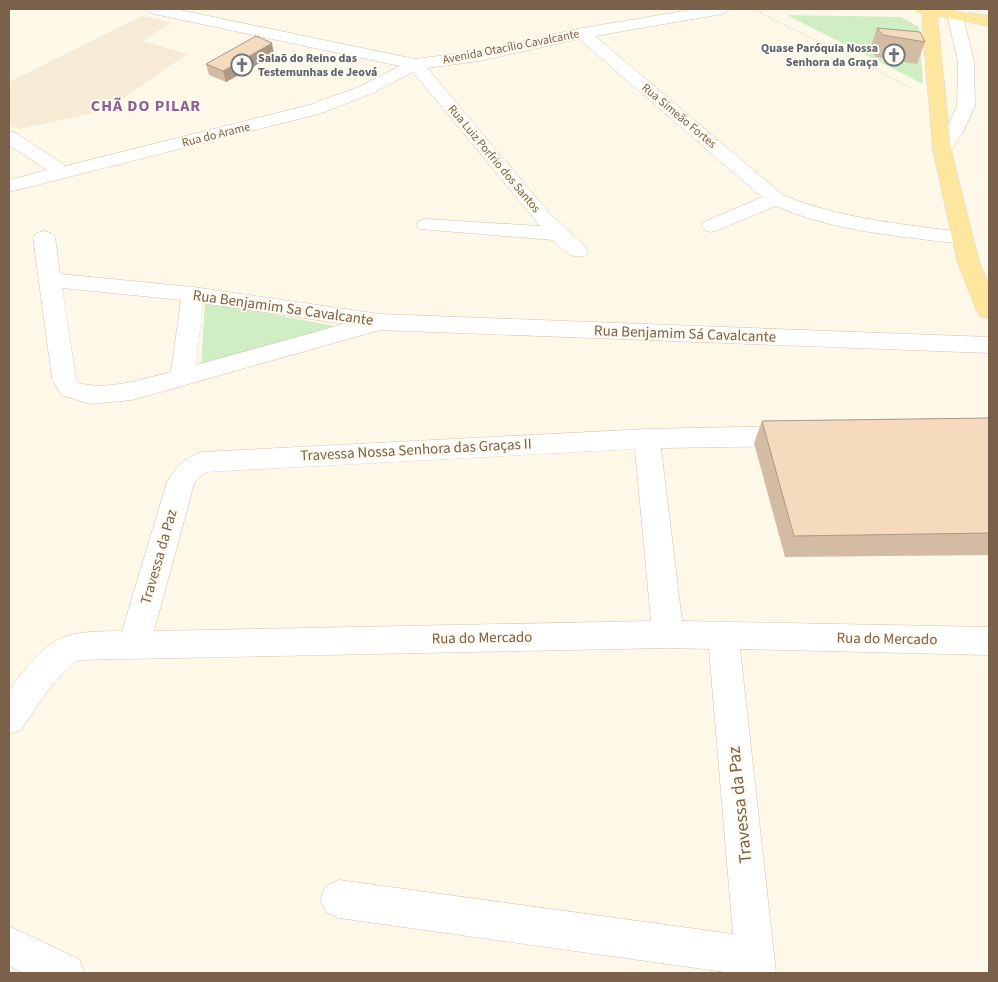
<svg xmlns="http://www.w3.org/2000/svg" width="998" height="982" viewBox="0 0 998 982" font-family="'Source Sans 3',sans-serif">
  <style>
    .residential { fill: #f7ebd5 }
    .green { fill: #d0eec4 }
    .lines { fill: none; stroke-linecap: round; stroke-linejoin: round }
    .minor-casing { stroke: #d2c1ac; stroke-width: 1 }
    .major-casing { stroke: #ddd6d0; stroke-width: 1 }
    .path { stroke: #dcbe9f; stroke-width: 2; stroke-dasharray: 0.5 2.5; stroke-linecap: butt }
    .minor { fill: #fff; fill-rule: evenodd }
    .major { fill: #ffe69e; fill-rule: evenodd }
    .wall { fill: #d4bba3 }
    .shaded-wall { fill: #ac9984 }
    .building { fill: #f6dabd; stroke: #ac9984 }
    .labels { text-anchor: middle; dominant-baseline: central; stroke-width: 4; stroke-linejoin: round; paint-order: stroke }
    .far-street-label { font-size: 12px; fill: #7b6149; stroke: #fffbf0 }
    .far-worship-label { font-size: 12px; font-weight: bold; fill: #5b616d; stroke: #fffbf0; text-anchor: end }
    .street-label { font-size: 15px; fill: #7b6149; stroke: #fffbf0 }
    .far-district-label { font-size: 16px; font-weight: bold; letter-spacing: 1px; fill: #8c6097; stroke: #fffbf0 }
    .near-street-label { font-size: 18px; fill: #7b6149; stroke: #fffbf0 }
  </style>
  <rect width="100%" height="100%" fill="#fef8e8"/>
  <!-- residential -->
  <path class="residential" d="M142 16 171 22 143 41 187 54 107 110 20 129 9 124V82Z"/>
  <!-- green -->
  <g class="green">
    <path d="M787 15 901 17 919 27 923 84Z"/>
    <path d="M205 302 335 326 201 366Z"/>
  </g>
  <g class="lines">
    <!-- minor casing -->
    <g class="minor-casing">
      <g id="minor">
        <path d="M146 9H175L415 59 479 51 582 28 696 9H730L727 12 722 14 595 36 783 195C841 219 901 224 962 232L969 234 973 238 969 242 962 244C899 236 835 232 776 206L718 230 711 232 704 230 701 226 704 222 762 197 579 39 479 61 427 68 552 216 585 246 588 251 585 256C570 259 563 250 553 240L419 229 416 225 419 221 426 219 540 226 413 72 373 93 322 113 9 192V180L47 170 9 145V131L16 133 66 166 309 105 361 86 400 66 154 14 149 12Z"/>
        <path d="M954 9H973L963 17 974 61 975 106 964 130 949 154 942 156 935 154 933 150 946 130 957 106 958 61 947 15Z"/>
        <path d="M44 231 51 233 55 237 60 274 193 287 380 314 989 337V353L380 330 132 400 90 404 61 395 52 378 33 237 37 233ZM62 288 181 300 171 372C142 379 108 391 79 383L76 378ZM203 303 344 324 196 365Z"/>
        <path d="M792 426 801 429 805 436 801 443 792 446 661 448 682 621 989 627V655L740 649 776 973H732L339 918 326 912 320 899 326 886 339 880 733 934 709 649 668 648 78 660 70 666 51 686 21 730 9 734C9 724 6 702 9 692 11 685 20 676 25 670 56 630 75 632 122 631L167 482C176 466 185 457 202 452L647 429ZM635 449 651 621 154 631 194 484 199 477 207 472Z"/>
        <path d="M9 926 79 959 85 973H24L9 966Z"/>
      </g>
    </g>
    <!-- major casing -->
    <g class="major-casing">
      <path id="major" d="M915 9H947L989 16V26L938 16V24L951 150 979 261 989 285V319L981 317 977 312 957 261 933 150 922 24 923 14 918 12Z"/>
    </g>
    <!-- path -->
    <path class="path" d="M752 9 912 88"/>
    <!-- minor -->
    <use href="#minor" class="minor"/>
    <!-- major -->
    <use href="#major" class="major"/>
  </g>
  <!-- wall -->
  <g class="wall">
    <path d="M877 28 925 42 917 64 876 57 870 49Z"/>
    <path d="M274 55 226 82 209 75 206 64Z"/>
    <path d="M989 418V555L785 557 754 443 762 421Z"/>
  </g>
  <!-- shaded-wall -->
  <path class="shaded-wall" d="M272 43 274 55 226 82 223 71Z"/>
  <!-- building -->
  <g class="building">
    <path d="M877 28 920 32 925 42 883 35Z"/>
    <path d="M256 36 272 43 223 71 206 64Z"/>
    <path d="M989 418V533L794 536 762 421Z"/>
  </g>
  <!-- icons -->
  <defs>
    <g id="church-ring" transform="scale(1.125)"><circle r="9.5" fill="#fffbf0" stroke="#6b7280" stroke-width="1.5"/><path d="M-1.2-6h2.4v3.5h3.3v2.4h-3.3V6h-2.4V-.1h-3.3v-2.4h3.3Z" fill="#6b7280"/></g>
  </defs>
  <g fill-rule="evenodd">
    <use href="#church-ring" x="894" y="55"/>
    <use href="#church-ring" x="242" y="65"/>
  </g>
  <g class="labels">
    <!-- far-street labels -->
    <g class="far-street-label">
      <text transform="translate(511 47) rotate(-11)">Avenida Otacílio Cavalcante</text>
      <text transform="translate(679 116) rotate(40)">Rua Simeão Fortes</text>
      <text transform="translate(216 135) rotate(-14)">Rua do Arame</text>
      <text transform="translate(494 159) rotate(50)">Rua Luiz Porfrio dos Santos</text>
    </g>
    <!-- far-worship labels -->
    <g class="far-worship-label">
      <text x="878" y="48">Quase Paróquia Nossa<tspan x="878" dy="14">Senhora da Graça</tspan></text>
      <text x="258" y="58" text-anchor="start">Salaõ do Reino das<tspan x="258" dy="14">Testemunhas de Jeová</tspan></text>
    </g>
    <!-- street labels -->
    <g class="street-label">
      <text transform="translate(283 308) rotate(8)">Rua Benjamim Sa Cavalcante</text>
      <text transform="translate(685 334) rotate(2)">Rua Benjamim Sá Cavalcante</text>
      <text transform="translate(416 450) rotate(-3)">Travessa Nossa Senhora das Graças II</text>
      <text transform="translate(159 557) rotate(-74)">Travessa da Paz</text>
      <text transform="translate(482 638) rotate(-1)">Rua do Mercado</text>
      <text transform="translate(887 639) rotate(1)">Rua do Mercado</text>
    </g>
    <!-- far-district labels -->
    <g class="far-district-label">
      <text x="146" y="106">CHÃ DO PILAR</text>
    </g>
    <!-- near-street labels -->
    <g class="near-street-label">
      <text transform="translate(740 805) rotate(-96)">Travessa da Paz</text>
    </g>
  </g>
  <!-- border -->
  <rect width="998" height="982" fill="none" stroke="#7b6149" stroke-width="20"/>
</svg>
